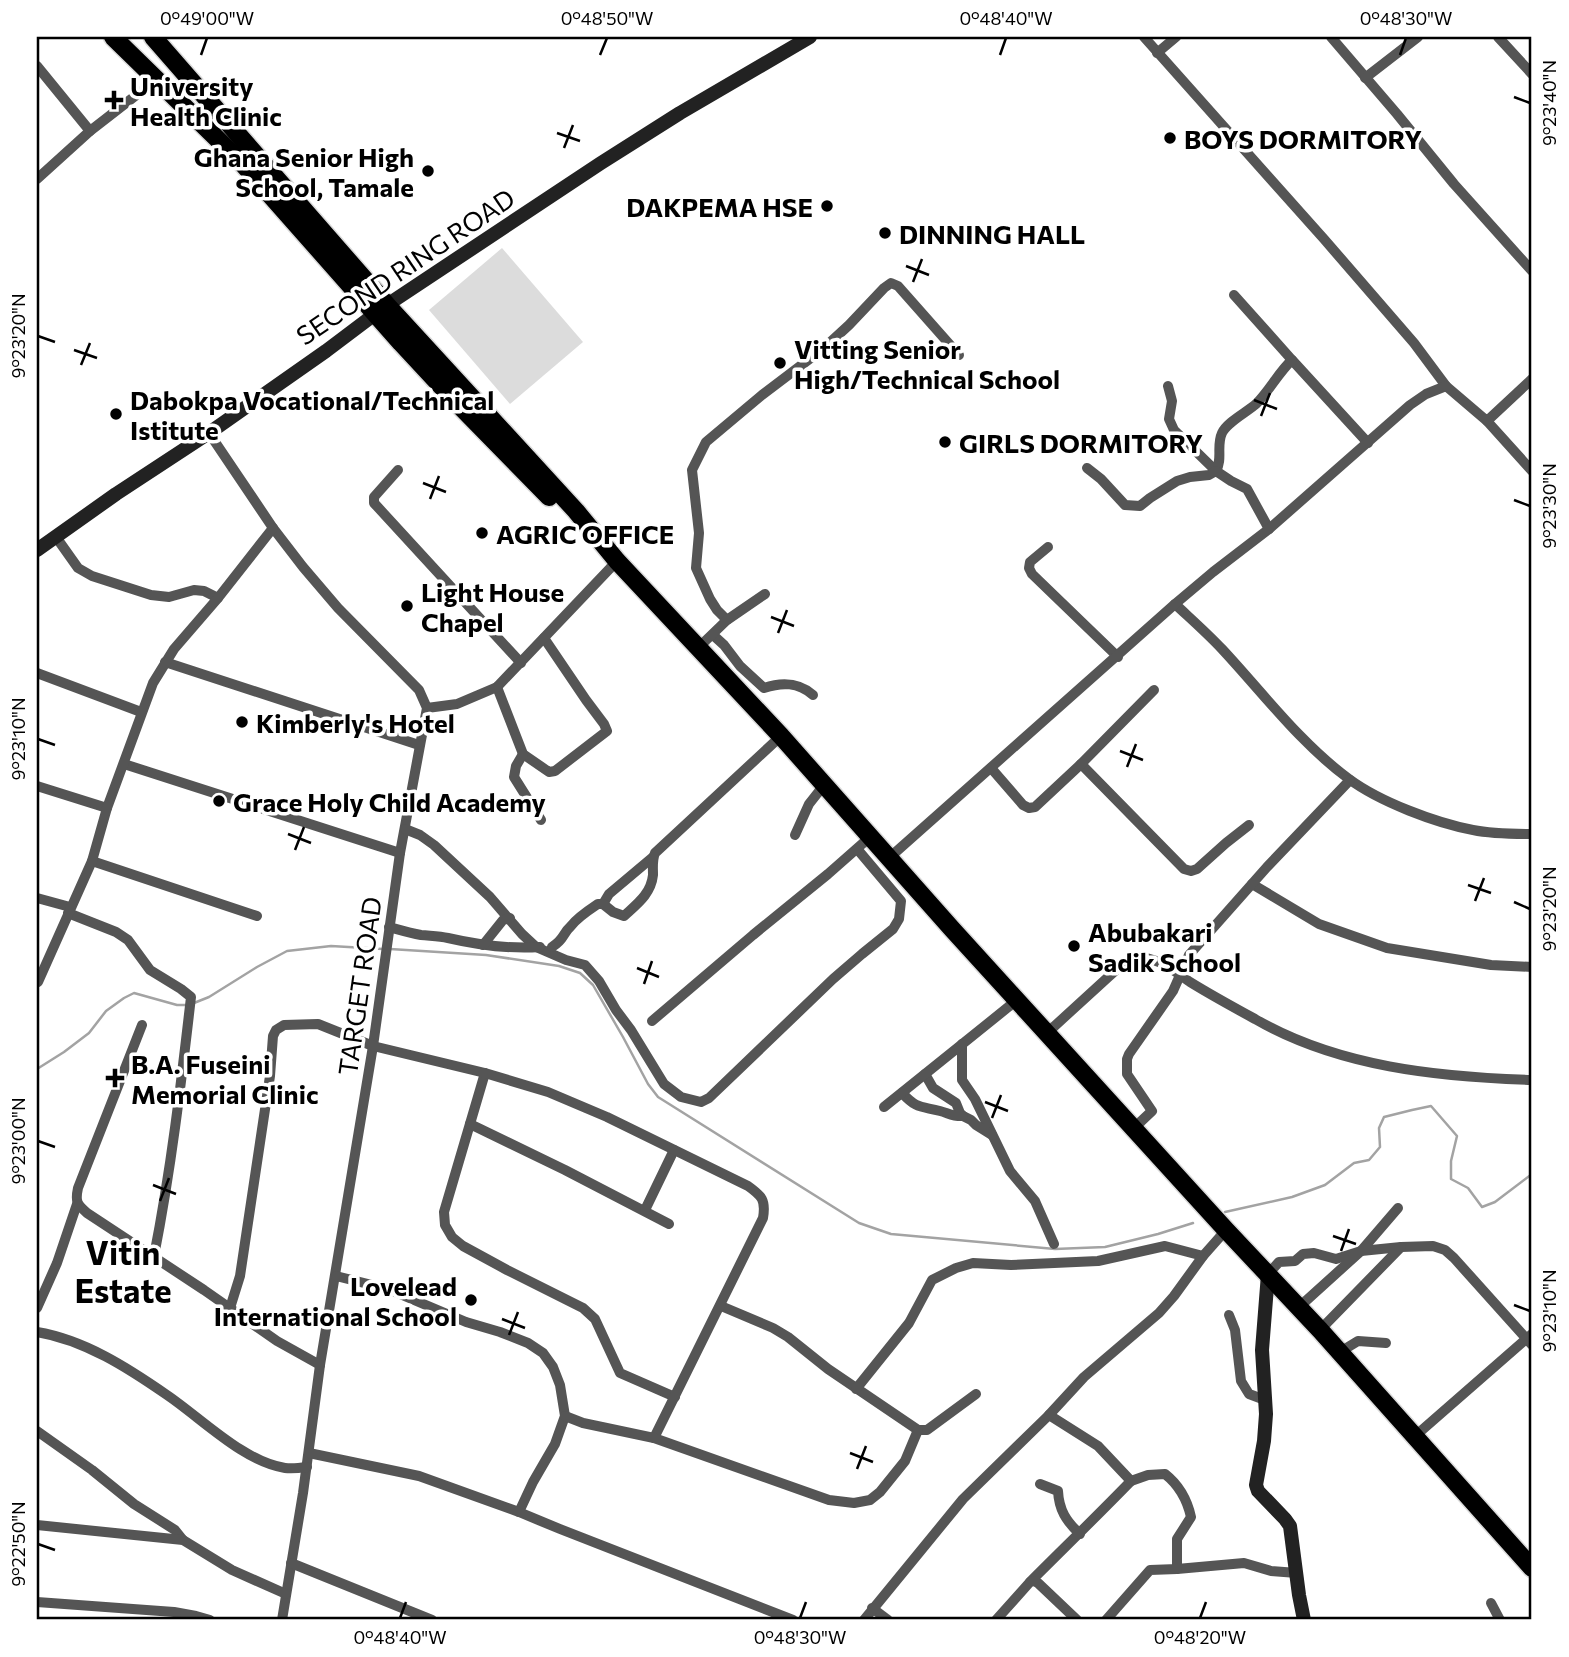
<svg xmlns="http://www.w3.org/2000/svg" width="1569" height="1657" viewBox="0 0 1569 1657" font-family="Commissioner,sans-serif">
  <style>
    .green { fill: #dcdcdc }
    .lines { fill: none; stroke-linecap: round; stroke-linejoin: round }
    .stream { stroke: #a3a3a3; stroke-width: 2.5 }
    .highway-casing { stroke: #dbdbdb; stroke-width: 21 }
    .street { stroke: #555; stroke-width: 10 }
    .secondary { stroke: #222; stroke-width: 14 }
    .highway { stroke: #000; stroke-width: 18 }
    .ticks { fill: none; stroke: #000; stroke-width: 2.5 }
    .poi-dot { fill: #000; stroke: #fff; stroke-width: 2.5 }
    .labels { text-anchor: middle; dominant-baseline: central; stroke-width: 7; stroke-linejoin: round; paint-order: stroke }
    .poi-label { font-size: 26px; font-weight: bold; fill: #000; stroke: #fff; text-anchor: start }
    .street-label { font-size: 26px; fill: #000; stroke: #fff }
    .district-label { font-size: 33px; font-weight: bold; fill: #000; stroke: #fff }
    .neatline { fill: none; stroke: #000; stroke-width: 2.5 }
    .ticks-label { font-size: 18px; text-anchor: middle; fill: #000 }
  </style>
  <rect width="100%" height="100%" fill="#fff"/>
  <!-- green -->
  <path class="green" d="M502 248 583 342 510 404 429 310Z"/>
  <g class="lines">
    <!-- stream -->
    <g class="stream">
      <path d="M390 949 486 955 559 966 580 973 593 985 623 1037 648 1084 658 1097 859 1223 891 1234 1055 1249 1105 1247 1158 1234 1193 1223"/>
      <path d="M194 1003 209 997 257 967 287 951 331 946 383 949"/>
      <path d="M37 1069 64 1052 89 1033 106 1011 124 998 134 993 177 1005H187"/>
      <path d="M1225 1212 1292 1197 1325 1185 1354 1163 1369 1160 1380 1147 1379 1128 1384 1117 1412 1110 1431 1106 1457 1136 1451 1161V1179L1468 1188 1482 1207 1495 1202 1532 1174"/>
    </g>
    <!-- highway casing -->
    <g class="highway-casing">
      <g id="highway">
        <path d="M113 37 242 163 401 343 453 399 549 497"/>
        <path d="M153 37 387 305 576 511 617 561 781 736 952 929 1226 1230 1320 1330 1532 1568"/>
      </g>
    </g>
    <!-- street -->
    <g class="street">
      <path d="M1144 37 1324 239 1414 343 1446 386"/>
      <path d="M1331 37 1397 114 1454 184 1532 271"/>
      <path d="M1498 37 1532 74"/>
      <path d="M1157 53 1176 37"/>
      <path d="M37 66 90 131"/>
      <path d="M1365 78 1418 37"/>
      <path d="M37 179 90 131 157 79"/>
      <path d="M1292 360 1368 443"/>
      <path d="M1168 386 1172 401 1169 419 1174 430 1216 471C1223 459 1216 446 1222 433 1227 422 1247 412 1256 404 1270 390 1278 373 1292 360L1234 295"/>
      <path d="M1487 421 1532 471"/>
      <path d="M209 433 273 528 303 567 338 608 419 690 427 708 400 853 373 1046 320 1365 303 1493 282 1620"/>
      <path d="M1087 468 1101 479 1125 505 1140 506 1150 498 1177 481 1190 477 1209 475 1216 471 1231 481 1247 489 1269 529"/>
      <path d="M398 470 374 497V503L521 663"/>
      <path d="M56 537 78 568 92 576 151 595 169 597 194 590 204 591 218 598"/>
      <path d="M1048 547 1030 562 1029 568 1032 574 1118 657"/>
      <path d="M1175 604C1191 619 1207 633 1222 649 1263 693 1300 743 1349 779 1380 802 1436 823 1473 830 1492 834 1513 834 1532 834"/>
      <path d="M727 620 717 610 710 599 696 568 699 533 692 470 706 442 762 395 824 348 849 325 884 288 891 283 898 286 959 355"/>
      <path d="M713 635 724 645 740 666 764 688C782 682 798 682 813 695"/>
      <path d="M699 647 727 620 765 594"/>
      <path d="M165 662 419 745"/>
      <path d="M37 673 141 712"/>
      <path d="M497 687 523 754 549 772 555 771 607 731 604 724 586 700 544 638"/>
      <path d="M427 708 457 704 497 687 617 561"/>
      <path d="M523 754 516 766 514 777 541 820"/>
      <path d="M124 764 400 853"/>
      <path d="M1081 764 1184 869 1191 871 1197 869 1226 843 1249 825"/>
      <path d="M991 768 1023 805 1029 808 1035 807 1081 764 1154 690"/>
      <path d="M37 786 107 808"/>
      <path d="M405 829 420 835 434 845 490 897 522 934 536 947 566 960 585 965 599 981 616 1010 631 1030 664 1084 681 1097 701 1102 709 1098 833 979 862 954 893 929 899 919 901 901 858 850"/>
      <path d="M795 835 809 804 824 785"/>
      <path d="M889 858 1175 604 1213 572 1269 529 1410 405 1426 394 1446 386 1487 421 1532 379"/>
      <path d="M92 861 257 916"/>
      <path d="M1252 884 1319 924 1387 948 1491 965 1532 967"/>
      <path d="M37 898 70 907"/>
      <path d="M603 904 609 894 653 857"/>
      <path d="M68 913 116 932 128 940 150 970 181 989 191 997C181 1084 171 1170 154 1256"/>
      <path d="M389 927C400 930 410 933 421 935 430 936 439 936 448 938 478 945 509 949 540 947"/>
      <path d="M483 945 503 920 510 918"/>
      <path d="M552 947C565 939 562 934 571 926 578 917 589 910 598 904H603L613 912 624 916C637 904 651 894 653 875 653 867 652 860 655 853L781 736"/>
      <path d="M38 982 92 861 107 808 153 683 174 649 218 598 273 528"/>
      <path d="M652 1021 753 935 828 874 870 837"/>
      <path d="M142 1025 78 1188C75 1202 77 1204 87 1213L204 1290 277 1341 320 1365"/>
      <path d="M1047 1033 1128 959C1138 955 1149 958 1159 962 1170 967 1180 975 1190 982 1211 995 1233 1007 1255 1019 1338 1067 1438 1077 1532 1080"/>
      <path d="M962 1044V1080L975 1099 1010 1171 1035 1201 1054 1244"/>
      <path d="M485 1073 444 1212 445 1225 452 1237 463 1246 507 1270 583 1308 595 1319 620 1373 675 1397"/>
      <path d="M925 1074 933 1088 956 1103 960 1113 963 1116 971 1120 976 1125 992 1135"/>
      <path d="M902 1093C917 1109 920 1106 940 1111 948 1113 954 1117 963 1116"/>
      <path d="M884 1107 1017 1000"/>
      <path d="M470 1124 565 1170 669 1224"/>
      <path d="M1134 1128 1152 1111 1127 1074V1059L1129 1054 1173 991 1189 955 1267 867 1350 780"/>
      <path d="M645 1210 674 1150"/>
      <path d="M1268 1274 1279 1262 1295 1261 1303 1254 1314 1253 1336 1259 1361 1251 1401 1247 1433 1246 1445 1250 1454 1258 1532 1345"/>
      <path d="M336 1276 388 1289 466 1322 500 1332 528 1343 543 1353 553 1367 560 1385 565 1416 555 1444 533 1482 519 1512"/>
      <path d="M721 1306 773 1328 788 1337 828 1369 918 1430H927L976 1394"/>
      <path d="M37 1308 57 1263 77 1204"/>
      <path d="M230 1308 240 1276 270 1076 273 1036 276 1030 284 1025 318 1024 373 1046 485 1073 548 1092 607 1117 748 1186C762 1196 766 1200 763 1218L654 1438"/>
      <path d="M1298 1308 1361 1251 1398 1208"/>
      <path d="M1229 1315 1235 1330 1241 1381 1249 1394 1265 1400"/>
      <path d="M1320 1330 1401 1247"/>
      <path d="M37 1332C85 1340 128 1368 167 1395 201 1418 244 1462 285 1468 292 1469 300 1468 307 1467"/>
      <path d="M1340 1352 1358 1341 1386 1343"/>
      <path d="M856 1389 909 1323 932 1280 956 1268 973 1263 1011 1265 1098 1261 1165 1246 1203 1256"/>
      <path d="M565 1416 583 1423 654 1438 829 1500 854 1503 870 1500 880 1492 905 1461 918 1430"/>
      <path d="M37 1431 92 1470 134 1504 175 1530 183 1540"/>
      <path d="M1414 1437 1532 1334"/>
      <path d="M309 1453 419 1476 519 1512 560 1529 793 1620"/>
      <path d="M1040 1484 1058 1491C1059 1510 1066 1521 1080 1534"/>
      <path d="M37 1525 183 1540 232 1570 286 1594"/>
      <path d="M291 1563 432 1620"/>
      <path d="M1177 1569 1244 1563 1271 1571 1297 1573"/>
      <path d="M1030 1582C1064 1548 1098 1515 1131 1481L1098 1446 1049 1415"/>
      <path d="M37 1602 174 1612 196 1616 210 1620"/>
      <path d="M1491 1603 1500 1620"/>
      <path d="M872 1608 888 1620"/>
      <path d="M864 1620 963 1499 1049 1415 1084 1377 1159 1313 1174 1296 1203 1256 1226 1230"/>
      <path d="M996 1620 1030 1582 1034 1581 1038 1583 1077 1620"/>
      <path d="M1106 1620 1150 1570 1177 1569V1539L1191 1517C1187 1499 1179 1485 1165 1474L1148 1475 1131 1481"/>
    </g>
    <!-- secondary -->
    <g class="secondary">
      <path d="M37 550 116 494 209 433 326 351 387 305 601 163 680 113 810 37"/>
      <path d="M1268 1274 1262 1350 1266 1414 1264 1441 1256 1485 1258 1491 1285 1519 1290 1526 1299 1595 1304 1620"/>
    </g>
    <!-- highway -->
    <use href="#highway" class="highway"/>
  </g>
  <!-- ticks -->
  <path class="ticks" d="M201 55 207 38M600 55 607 38M1000 55 1006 38M1400 55 1406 38M1514 97 1530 103M557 133 580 141M564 148 573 125M906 266 929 275M913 282 922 259M38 336 55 342M74 350 97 358M81 365 90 343M1254 400 1277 409M1261 416 1270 393M423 483 446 492M430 499 439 476M1514 500 1530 506M771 617 794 626M778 633 787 610M38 739 55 745M1120 751 1143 760M1127 767 1136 744M288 834 311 843M295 850 304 827M1468 885 1491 893M1475 901 1484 878M1514 902 1530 909M637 968 659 977M644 984 652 961M985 1102 1008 1111M992 1118 1001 1095M38 1141 55 1147M153 1185 176 1194M160 1201 169 1178M1333 1236 1356 1244M1341 1251 1349 1229M1514 1305 1530 1311M502 1319 525 1328M509 1335 518 1312M850 1453 873 1462M857 1469 866 1446M38 1544 55 1550M400 1618 406 1602M800 1618 806 1602M1200 1618 1206 1602"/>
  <!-- markers -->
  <g class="poi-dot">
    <path d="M110.5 89.5h7v7h7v7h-7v7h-7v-7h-7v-7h7z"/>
    <circle cx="1170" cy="138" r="7"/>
    <circle cx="428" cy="171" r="7"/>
    <circle cx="827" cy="206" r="7"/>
    <circle cx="885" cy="233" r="7"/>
    <circle cx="780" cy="363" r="7"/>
    <circle cx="116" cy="414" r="7"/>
    <circle cx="945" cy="442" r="7"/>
    <circle cx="482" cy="533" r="7"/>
    <circle cx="407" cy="606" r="7"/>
    <circle cx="242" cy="722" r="7"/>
    <circle cx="219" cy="801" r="7"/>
    <circle cx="1074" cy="946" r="7"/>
    <path d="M111.5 1067.5h7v7h7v7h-7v7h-7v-7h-7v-7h7z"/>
    <circle cx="471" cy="1300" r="7"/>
  </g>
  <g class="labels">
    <!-- poi labels -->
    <g class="poi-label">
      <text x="130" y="85">University<tspan x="130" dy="30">Health Clinic</tspan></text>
      <text x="1184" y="138">BOYS DORMITORY</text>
      <text x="414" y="156" text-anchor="end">Ghana Senior High<tspan x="414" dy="30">School, Tamale</tspan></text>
      <text x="813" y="206" text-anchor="end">DAKPEMA HSE</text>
      <text x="899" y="233">DINNING HALL</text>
      <text x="794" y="348">Vitting Senior<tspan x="794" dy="30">High/Technical School</tspan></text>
      <text x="130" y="399">Dabokpa Vocational/Technical<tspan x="130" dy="30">Istitute</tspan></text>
      <text x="959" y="442">GIRLS DORMITORY</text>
      <text x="496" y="533">AGRIC OFFICE</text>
      <text x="421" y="591">Light House<tspan x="421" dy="30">Chapel</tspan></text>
      <text x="256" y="722">Kimberly's Hotel</text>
      <text x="233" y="801">Grace Holy Child Academy</text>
      <text x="1088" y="931">Abubakari<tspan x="1088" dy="30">Sadik School</tspan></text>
      <text x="131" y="1063">B.A. Fuseini<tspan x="131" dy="30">Memorial Clinic</tspan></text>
      <text x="457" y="1285" text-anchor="end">Lovelead<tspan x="457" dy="30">International School</tspan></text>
    </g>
    <!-- street labels -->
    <g class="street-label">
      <text transform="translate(405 266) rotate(-34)">SECOND RING ROAD</text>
      <text transform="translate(359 986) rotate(-82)">TARGET ROAD</text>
    </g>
    <!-- district labels -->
    <g class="district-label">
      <text x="123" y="1251">Vitin<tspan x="123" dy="38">Estate</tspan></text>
    </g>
  </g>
  <!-- border -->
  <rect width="1569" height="1657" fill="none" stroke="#ffffff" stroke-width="77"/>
  <rect x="38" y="38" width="1492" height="1580" class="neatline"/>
  <g class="ticks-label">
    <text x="207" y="25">0°49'00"W</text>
    <text x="607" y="25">0°48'50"W</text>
    <text x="1006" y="25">0°48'40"W</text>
    <text x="1406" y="25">0°48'30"W</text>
    <text transform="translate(1550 103) rotate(-90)" y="6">9°23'40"N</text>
    <text transform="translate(19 336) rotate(-90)" y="6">9°23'20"N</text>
    <text transform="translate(1550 506) rotate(-90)" y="6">9°23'30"N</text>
    <text transform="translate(19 739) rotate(-90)" y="6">9°23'10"N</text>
    <text transform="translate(1550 909) rotate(-90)" y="6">9°23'20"N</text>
    <text transform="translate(19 1141) rotate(-90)" y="6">9°23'00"N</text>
    <text transform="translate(1550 1311) rotate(-90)" y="6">9°23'10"N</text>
    <text transform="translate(19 1544) rotate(-90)" y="6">9°22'50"N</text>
    <text x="400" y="1644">0°48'40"W</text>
    <text x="800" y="1644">0°48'30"W</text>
    <text x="1200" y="1644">0°48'20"W</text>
  </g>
</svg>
